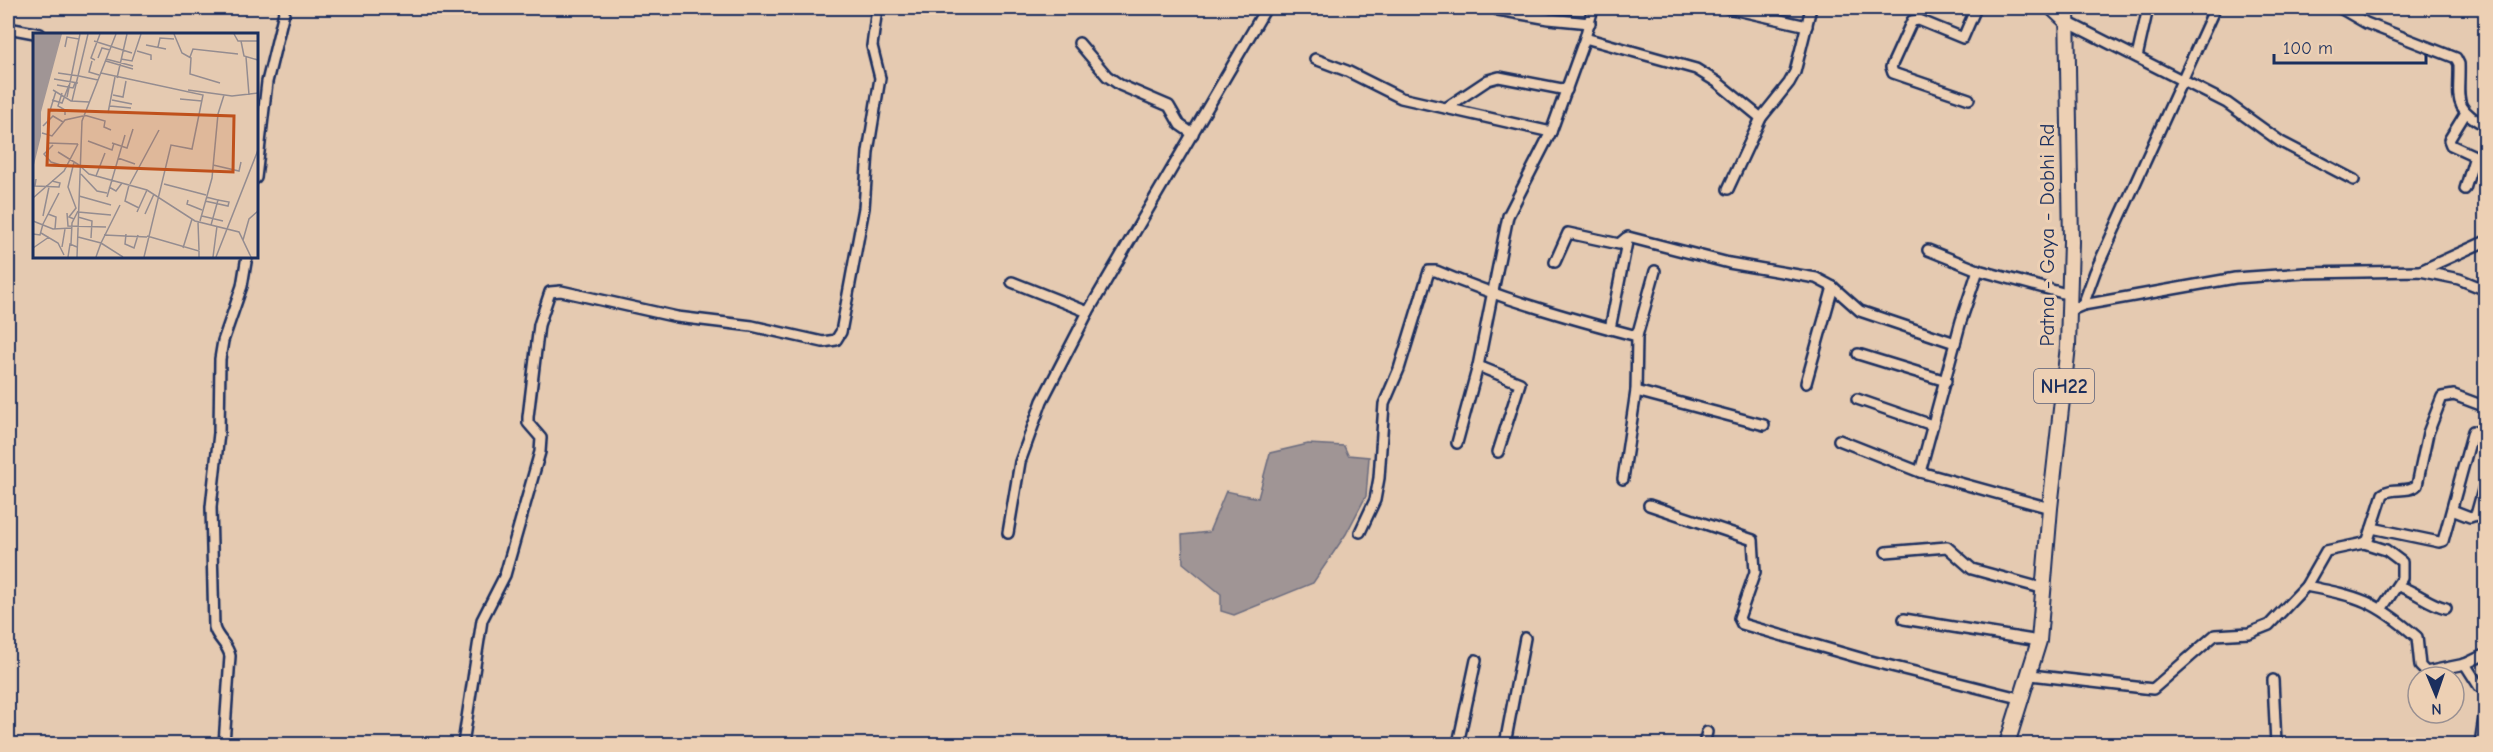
<svg xmlns="http://www.w3.org/2000/svg" width="2493" height="752" viewBox="0 0 2493 752" font-family="'Comic Neue',sans-serif">
  <style>
    .water { fill: #a09595; stroke: #6b6c7f; stroke-width: 1.5 }
    .lines { fill: none; stroke-linecap: round; stroke-linejoin: round }
    .street-casing { stroke: #1b2f5e; stroke-width: 14 }
    .primary-casing { stroke: #1b2f5e; stroke-width: 18 }
    .street { stroke: #edd0b4; stroke-width: 9 }
    .primary { stroke: #edd0b4; stroke-width: 14 }
    .labels { text-anchor: middle; dominant-baseline: central; stroke-width: 6; stroke-linejoin: round; paint-order: stroke }
    .shield { fill: #edd0b4; stroke: #5a5f78; stroke-width: 1.5 }
    .shield-label { font-size: 20px; font-weight: bold; fill: #1b2f5e }
    .street-label { font-size: 21px; fill: #1b2f5e; stroke: #edd0b4 }
    .inset-road { fill: none; stroke: #948c90; stroke-width: 1.5 }
    .view { fill: #bf511c; fill-opacity: 0.15; stroke: #bf511c; stroke-width: 3 }
    .inset-edge { fill: none; stroke: #1b2f5e; stroke-width: 3 }
  </style>
  <rect width="100%" height="100%" fill="#e5cab1"/>
  <filter id="ink" filterUnits="userSpaceOnUse"><feTurbulence type="fractalNoise" baseFrequency=".0167" numOctaves="2"/><feDisplacementMap in="SourceGraphic" scale="12" xChannelSelector="R" yChannelSelector="G"/><feConvolveMatrix kernelMatrix="1 2 1 2 8 2 1 2 1" color-interpolation-filters="sRGB"/></filter>
  <g filter="url(#ink)">
    <!-- water -->
    <path class="water" d="M1308 444 1344 446 1348 455 1369 457 1366 496 1346 534 1313 583 1234 615 1221 611V594L1183 563 1182 535 1209 532 1226 491 1258 498 1270 453Z"/>
    <g class="lines">
      <!-- street casing -->
      <g class="street-casing">
        <g id="street">
          <path d="M1728 8 1807 26"/>
          <path d="M2340 8 2366 23 2456 58 2459 64C2460 99 2451 107 2486 126"/>
          <path d="M1498 10 1549 19 1590 23"/>
          <path d="M2067 22 2227 103 2281 142 2354 180"/>
          <path d="M8 28 40 34"/>
          <path d="M1585 38 1696 69 1717 82 1761 118"/>
          <path d="M1079 43 1107 76 1120 85 1169 106 1180 125 1193 134"/>
          <path d="M2137 57 2148 8"/>
          <path d="M1315 59 1347 71 1401 98 1551 132"/>
          <path d="M1969 99 1893 73 1891 67 1912 21 1919 20 1963 38 1976 8"/>
          <path d="M1446 108 1488 80 1499 77 1567 90"/>
          <path d="M256 178 267 82 285 8"/>
          <path d="M1728 189 1761 118 1789 83 1795 72 1811 8"/>
          <path d="M2465 189 2475 156 2451 145 2449 140 2465 114"/>
          <path d="M1928 250 1978 270 2070 295"/>
          <path d="M1555 262 1568 233 1619 244 1626 238"/>
          <path d="M2420 271 2486 241"/>
          <path d="M1012 282 1088 312"/>
          <path d="M2083 305 2095 272 2215 8"/>
          <path d="M2069 311 2083 305 2235 278 2304 273 2420 271 2459 279 2486 290"/>
          <path d="M1610 329 1628 237 1729 263 1816 278 1833 287 1860 311 1955 343"/>
          <path d="M1858 354 1946 381"/>
          <path d="M1478 366 1520 383 1498 452"/>
          <path d="M1806 383 1833 287"/>
          <path d="M1636 391 1764 425"/>
          <path d="M1857 399 1932 425"/>
          <path d="M1839 440 1920 472 2050 508"/>
          <path d="M1457 443 1478 366 1508 216 1551 132 1585 38 1593 8"/>
          <path d="M1920 472 1961 321 1978 270"/>
          <path d="M1623 479 1636 391 1637 336 1655 271"/>
          <path d="M1649 505 1753 540 1755 572 1739 618 1742 624 1867 660 2023 699"/>
          <path d="M2452 510 2470 517 2476 515 2486 479"/>
          <path d="M2372 528 2439 542 2443 541 2473 431"/>
          <path d="M1360 532 1375 500 1379 478 1384 404 1399 369 1429 271H1436C1502 299 1568 318 1637 336"/>
          <path d="M1008 533 1020 462 1042 401 1088 312 1266 8"/>
          <path d="M2364 543 2386 550 2402 562V578L2382 608"/>
          <path d="M1886 552 1947 547 1972 569 2045 589"/>
          <path d="M2306 586C2360 597 2374 600 2417 637L2420 666 2426 672 2465 664 2486 654"/>
          <path d="M2398 586C2416 591 2428 604 2446 608"/>
          <path d="M1904 619 2039 641"/>
          <path d="M2465 664 2479 686 2486 691"/>
          <path d="M2031 675 2153 689 2215 635 2249 633 2269 625 2306 586 2326 551 2364 543 2368 540 2383 494C2393 486 2407 494 2417 485L2428 433 2442 397 2454 395 2486 407"/>
          <path d="M2273 680 2276 744"/>
          <path d="M224 744 230 656C228 644 217 639 214 627L211 507 219 433 220 359 223 341 242 286 247 256"/>
          <path d="M463 744 482 620 505 575 540 452 541 438 528 423V417L539 325 550 292 561 291 677 317 752 326 823 342 836 340 841 332 864 208 868 152 880 78 872 46 877 8"/>
          <path d="M1458 744 1476 660"/>
          <path d="M1505 744 1525 638"/>
          <path d="M1704 744 1707 732"/>
          <path d="M2480 744 2486 704"/>
        </g>
      </g>
      <!-- primary casing -->
      <g class="primary-casing">
        <g id="primary">
          <path d="M2052 8 2067 22"/>
          <path d="M2007 744 2039 641 2050 508 2068 346 2071 242 2067 8"/>
        </g>
      </g>
      <!-- street -->
      <use href="#street" class="street"/>
      <!-- primary -->
      <use href="#primary" class="primary"/>
    </g>
  </g>
  <g class="labels">
    <!-- shield labels -->
    <rect class="shield" x="2034" y="369" width="60" height="34" rx="4.5"/>
    <g class="shield-label">
      <text x="2064" y="386">NH22</text>
    </g>
    <!-- street labels -->
    <g class="street-label">
      <text transform="translate(2047 235) rotate(-90)">Patna - Gaya - Dobhi Rd</text>
    </g>
  </g>
  <!-- overview -->
  <g transform="translate(33 33)">
    <rect width="225" height="225" fill="#e5cab1"/>
    <path d="M0 1H29L8 79V103L0 136Z" fill="#a09595"/>
    <path class="inset-road" d="M141 1 149 20 158 25 157 41 187 50M201 1 205 8H225M61 8 99 20M208 8 211 23 225 27M113 12 133 16M32 14 34 4 46 6M125 14 127 5 141 6M104 18 118 22V27M157 24 160 16 205 21M213 24 216 62M65 25 69 15 77 17M73 26 100 33M88 26 99 28 108 1M62 27 58 25 67 1M59 28 56 39 66 42M73 28 100 36M25 40 46 43M68 40 170 62 159 116 138 112 111 224M46 43 65 47M84 45 94 1M21 46 45 50M24 52 40 55 42 50M20 57 38 68 56 69M155 57 199 63 225 60M29 60 25 73 32 77V82M80 62 90 64 93 48M34 64 47 1M147 66 169 68M19 67 29 70 36 52M79 67 99 71M39 68 55 1M77 73 98 75M75 80 82 44M16 81 23 58M51 82 72 88 71 94 78 97M10 93 20 83 30 89M9 100 19 103 32 87 50 83M55 108 79 117 81 110M14 110 45 111M79 110 94 115 100 96M20 112 11 121 18 129 34 134M25 119 46 132M85 125 102 131M46 132 56 141 114 157 162 188 206 199 218 224M180 132 206 138 208 129M48 141 64 158 74 160M63 143 72 120M3 146 2 153 26 154 27 150 19 148M97 151 126 97M131 151 173 162M96 152 92 168 106 175M76 154 83 158 89 150M46 163 78 172M74 164 92 102M173 164 185 167 178 192M0 165 31 138 45 111M155 167 154 171 169 177M172 168 195 173 196 169 185 167M45 179 78 182M104 179 114 157M34 180 35 193 73 194M15 181 23 184 22 196M112 181 121 161M10 183 16 154M169 183 190 188M45 184 59 188 58 205M41 186 36 184 43 175 35 154 41 129M0 188 20 196 39 195M167 188 179 145 185 81 191 62M165 189 166 217M10 191 26 160M8 200 25 210 31 222M0 201 7 202 10 191M93 201 92 211 101 215 105 202M71 202 114 204M114 203 166 218V224M45 204 68 210M210 207 216 186 225 178M68 210 87 172M38 211 39 190 45 178M29 214 32 196M0 215 16 204M150 215 159 186M35 224 37 211 44 214M44 224 49 88 83 1M63 224 68 210 90 224M180 224 184 193M183 224 225 117"/>
    <path class="view" d="M16 77 201 83 200 139 14 132Z"/>
    <rect width="225" height="225" class="inset-edge"/>
  </g>
  <!-- margin -->
  <rect width="2493" height="752" fill="none" stroke="#edd0b4" stroke-width="30"/>
  <rect x="15" y="15" width="2463" height="722" fill="none" stroke="#1b2f5e" stroke-width="2" filter="url(#ink)"/>
  <!-- north arrow -->
  <g transform="translate(2436 695) rotate(178)"><circle r="28" fill="#edd0b4" stroke="#999092" stroke-width="1.5"/>
  <path d="M0-4.5L10 22L0 15L-10 22Z" fill="#1b2f5e"/>
  <text y="-9" font-size="16" font-weight="bold" text-anchor="middle" fill="#1b2f5e">N</text>
  </g>
  <!-- scale -->
  <path d="M2274 54v9h152v-9" fill="none" stroke="#1b2f5e" stroke-width="3"/>
  <text x="2283" y="54" font-size="18" fill="#1b2f5e" stroke="#edd0b4" stroke-width="4.5" paint-order="stroke">100 m</text>
</svg>
